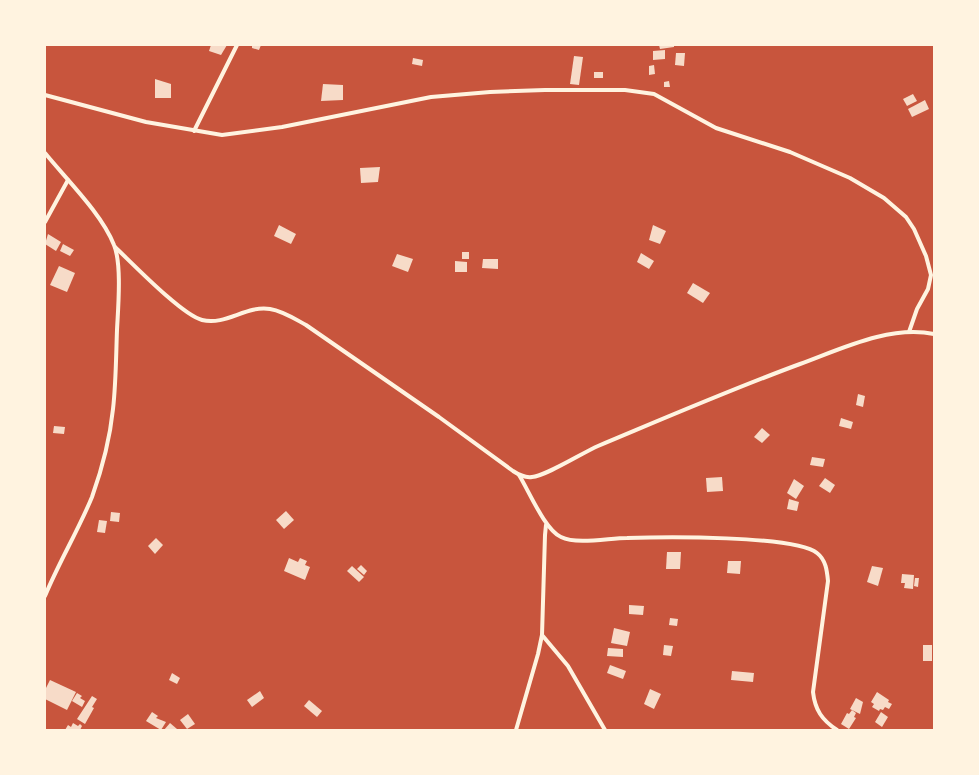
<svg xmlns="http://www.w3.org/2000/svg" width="979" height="775" viewBox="0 0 979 775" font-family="'Fira Sans',sans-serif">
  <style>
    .building { fill: #f7dbc8 }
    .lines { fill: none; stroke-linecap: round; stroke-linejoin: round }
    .minor { stroke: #fff3e0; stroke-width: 4 }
  </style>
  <rect width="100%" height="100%" fill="#c8553d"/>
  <!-- building -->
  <g class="building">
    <path d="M211 45H227L221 55 209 51Z"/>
    <path d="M252 45H261L259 50 252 48Z"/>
    <path d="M659 45H674V47L660 49Z"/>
    <path d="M665 50V59L653 60V51Z"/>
    <path d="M676 53H685L684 66 675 65Z"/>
    <path d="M574 56 583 57 579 85 570 84Z"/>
    <path d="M413 58 423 60 422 66 412 64Z"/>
    <path d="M654 65 655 74 649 75V66Z"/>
    <rect x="594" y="72" width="9" height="6"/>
    <path d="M155 79 171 84V98H155Z"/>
    <path d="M669 81 670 87H664V82Z"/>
    <path d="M323 84 343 85V100L321 101Z"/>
    <path d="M913 94 917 101 907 106 903 99Z"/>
    <path d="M925 100 929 109 912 117 908 109Z"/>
    <path d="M380 167 378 182 361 183 360 168Z"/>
    <path d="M279 225 296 234 291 244 274 236Z"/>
    <path d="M653 225 666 231 660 244 649 240Z"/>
    <path d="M48 234 61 242 56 251 45 244Z"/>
    <path d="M63 244 74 250 70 256 60 251Z"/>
    <rect x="462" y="252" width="7" height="7"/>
    <path d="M641 253 654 261 649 269 637 262Z"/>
    <path d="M397 254 413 259 408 272 392 266Z"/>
    <path d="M483 259H498V269L482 268Z"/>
    <path d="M455 261 467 262V272H455Z"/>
    <path d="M59 266 75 273 67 292 50 285Z"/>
    <path d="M693 283 710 293 703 303 687 293Z"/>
    <path d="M858 394 865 396 863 407 856 405Z"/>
    <path d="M841 418 853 422 851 429 839 426Z"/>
    <path d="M54 426 65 427 64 434 53 433Z"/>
    <path d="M762 428 770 435 762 443 754 437Z"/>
    <path d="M812 457 825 459 823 467 810 465Z"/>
    <path d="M722 477 723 491 707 492 706 478Z"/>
    <path d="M825 478 835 485 830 493 819 486Z"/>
    <path d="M794 479 804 486 796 499 787 493Z"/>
    <path d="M789 499 799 502 797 511 787 509Z"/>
    <path d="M286 511 294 520 284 529 276 520Z"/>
    <path d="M111 512 120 513 119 522 110 521Z"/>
    <path d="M99 520 107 521 105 533 97 532Z"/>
    <path d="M156 538 163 545 155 554 148 546Z"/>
    <path d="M667 552H681L680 569H666Z"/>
    <path d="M289 558 298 562 300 558 307 561 305 565 310 567 305 580 284 571Z"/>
    <path d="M728 561H741L740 574 727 573Z"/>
    <path d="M361 565 367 571 364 575 357 569Z"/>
    <path d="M352 566 364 577 359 582 347 571Z"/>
    <path d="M872 566 883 568 878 586 867 582Z"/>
    <path d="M902 574 914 575 913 589 904 588 905 583H901Z"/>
    <path d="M915 578H919L918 587 914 586Z"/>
    <path d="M629 605 644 606 643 615 629 614Z"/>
    <path d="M670 618 678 619 677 626 669 625Z"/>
    <path d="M614 628 630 632 627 646 611 643Z"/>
    <path d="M664 645 673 646 671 656 663 655Z"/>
    <rect x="923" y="645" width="9" height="16"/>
    <path d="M608 648 623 649V657L607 656Z"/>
    <path d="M610 665 626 671 623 679 607 673Z"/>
    <path d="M732 671 754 673 753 682 731 680Z"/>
    <path d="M172 673 180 678 177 684 169 680Z"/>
    <path d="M50 680 76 692 67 710 45 699V690Z"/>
    <path d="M650 689 661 694 654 709 644 704Z"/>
    <path d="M260 691 264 698 252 707 247 700Z"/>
    <path d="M877 692 889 700 888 702 892 704 889 709 885 707 883 710 880 709 879 711 872 707 874 704 871 702Z"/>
    <path d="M77 693 82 696 80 698 85 701 82 707 72 701Z"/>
    <path d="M92 696 97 699 92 707 94 708 85 724 77 719Z"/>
    <path d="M856 698 863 702 860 714 850 709Z"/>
    <path d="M309 700 322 711 317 717 304 706Z"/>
    <path d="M852 710 856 713 854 717 856 718 849 729 841 724 847 713 849 714Z"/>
    <path d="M152 712 158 716 156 718 166 722 161 730 146 721Z"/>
    <path d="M881 712 888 717 882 727 875 722Z"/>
    <path d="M188 714 195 724 187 729 180 720Z"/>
    <path d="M73 723 78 726 80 724 82 726 80 730H65L68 725 71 727Z"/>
    <path d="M170 723 177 729 176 730H164Z"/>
  </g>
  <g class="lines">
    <!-- minor -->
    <g class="minor">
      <path d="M45 95 146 122 222 135 282 127 431 97 490 92 545 90H625L654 94 716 128 790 152 850 178 884 198 906 217 914 229 926 256 931 275 928 289 917 309 909 332"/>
      <path d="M194 131 237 45"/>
      <path d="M45 153C67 180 102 214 114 245 122 264 118 309 117 330 116 356 116 383 113 409 110 438 102 469 92 497 78 531 59 562 45 596"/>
      <path d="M45 222 68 180"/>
      <path d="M115 247C132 263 182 315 202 320 226 326 246 305 270 309 283 311 295 319 306 325L439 417 513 471C519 475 525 478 532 477 546 476 582 453 598 446 665 418 732 389 800 364 841 349 889 325 934 334"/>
      <path d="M519 475C529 491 545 530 561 537 577 545 609 538 627 538 661 537 795 535 817 553 826 560 827 571 828 581L813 692C815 710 822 720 837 730"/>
      <path d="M542 635 568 666 605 730"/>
      <path d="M516 730 538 654 542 635 545 535 546 525"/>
    </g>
  </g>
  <!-- border -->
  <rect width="979" height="775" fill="none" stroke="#fff3e0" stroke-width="92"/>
</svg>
